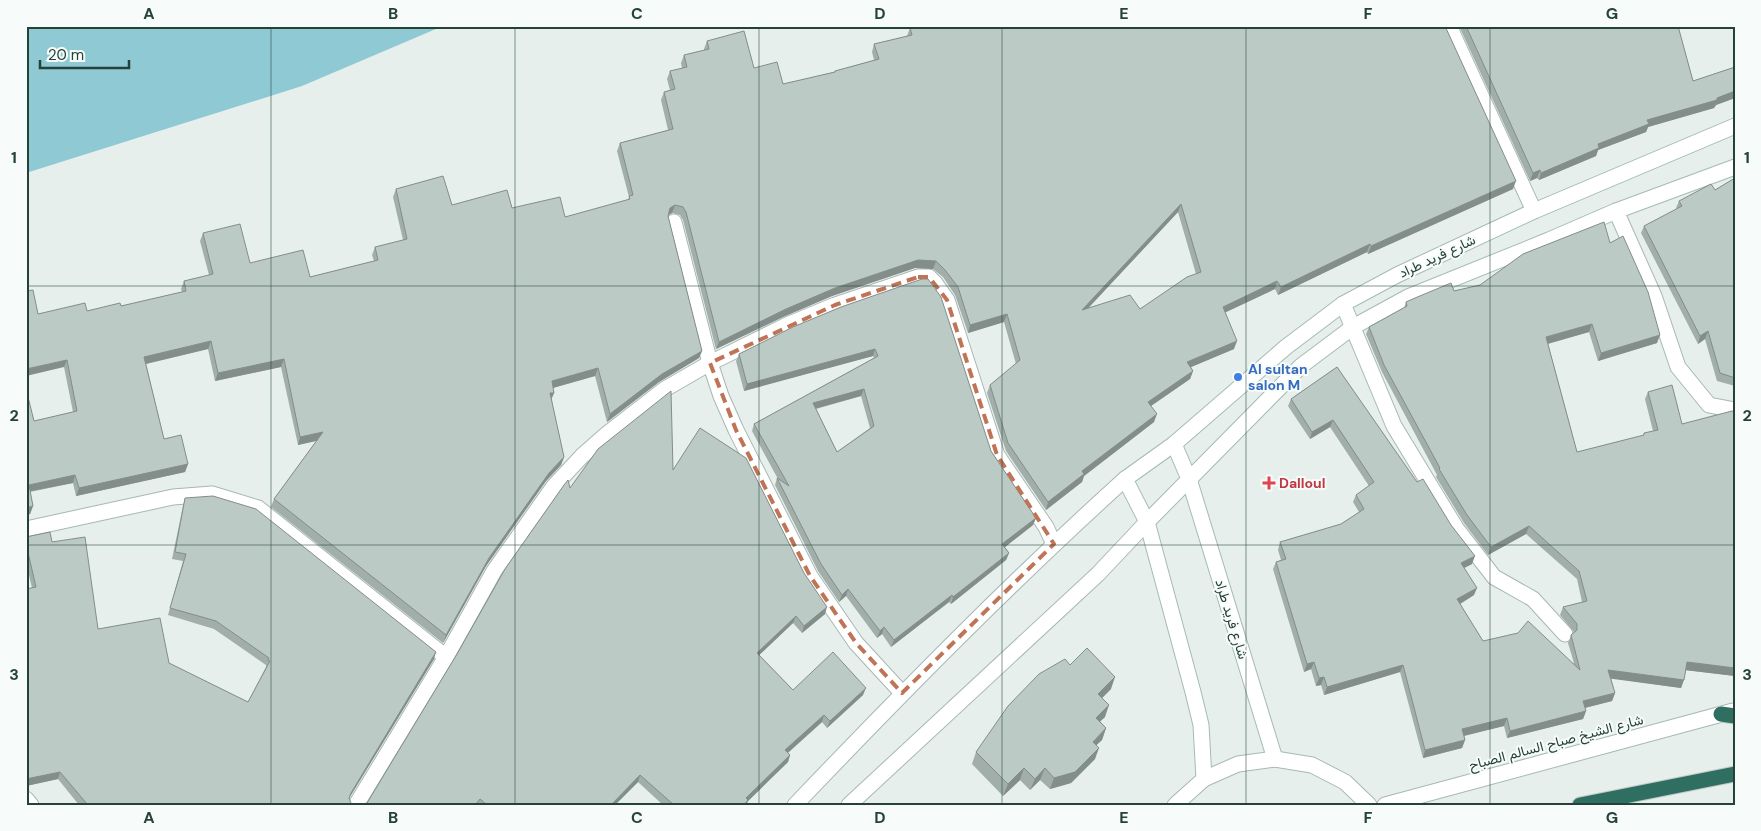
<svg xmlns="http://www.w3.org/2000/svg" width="1761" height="831" viewBox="0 0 1761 831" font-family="'DM Sans',Vazirmatn,sans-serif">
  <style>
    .water { fill: #8ec9d4 }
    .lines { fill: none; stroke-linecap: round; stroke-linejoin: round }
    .minor-casing { stroke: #a8b8b2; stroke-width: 17 }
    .tertiary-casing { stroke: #a8b8b2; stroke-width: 17 }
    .secondary-casing { stroke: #a4bbb3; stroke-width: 17 }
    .motorway-casing { stroke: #c2cac8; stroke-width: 17 }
    .minor { stroke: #fff; stroke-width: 15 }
    .tertiary { stroke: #fff; stroke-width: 15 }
    .secondary { stroke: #fff; stroke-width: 15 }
    .motorway { stroke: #2f6f62; stroke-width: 15 }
    .wall { fill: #a1aea9; fill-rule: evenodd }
    .shaded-wall { fill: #838d89 }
    .building { fill: #bbcac4; stroke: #838d89; fill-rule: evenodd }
    .marked { fill: none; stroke: #c07456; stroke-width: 4; stroke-dasharray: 10 6; stroke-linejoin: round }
    .grid { fill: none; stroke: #24423a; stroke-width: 1; stroke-opacity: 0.55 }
    .shop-dot { fill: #3f7fe0; stroke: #f7fbf9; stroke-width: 2 }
    .health-dot { fill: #e0444e; stroke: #f7fbf9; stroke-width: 2 }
    .labels { text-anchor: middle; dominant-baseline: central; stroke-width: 4; stroke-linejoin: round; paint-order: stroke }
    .street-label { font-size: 14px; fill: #24423a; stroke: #f7fbf9 }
    .shop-label { font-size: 14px; font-weight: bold; fill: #366cbe; stroke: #f7fbf9; text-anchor: start }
    .health-label { font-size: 14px; font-weight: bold; fill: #be3a42; stroke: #f7fbf9; text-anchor: start }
    .neatline { fill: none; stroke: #24423a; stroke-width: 2 }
    .grid-label { font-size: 16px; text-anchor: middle; font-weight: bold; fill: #24423a }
  </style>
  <rect width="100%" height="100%" fill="#e6efeb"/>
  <!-- water -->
  <path class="water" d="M26 26H443L302 86 26 173Z"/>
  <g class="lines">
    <!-- minor casing -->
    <g class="minor-casing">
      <g id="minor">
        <path d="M1449 26 1534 211"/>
        <path d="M1616 211 1654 296 1678 367 1709 405 1735 410"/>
        <path d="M674 222 710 363 721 396 736 430 810 576 856 643 902 693"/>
        <path d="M1343 304 1394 426 1456 528 1494 577 1533 599 1565 634"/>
        <path d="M26 529 173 497 212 494 258 508 446 657"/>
        <path d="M26 799 31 805"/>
        <path d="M356 805 446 657 494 571 554 486 582 456 607 434 665 389 710 363 787 325 835 305 918 277H929L935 283 947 300 997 455 1046 527 1054 544"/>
      </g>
    </g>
    <!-- tertiary casing -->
    <g class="tertiary-casing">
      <g id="tertiary">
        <path d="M795 805C902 693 1010 583 1125 479"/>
        <path d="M849 805 1098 574 1147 522"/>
        <path d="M1175 805 1204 779 1238 764 1275 759 1312 765 1345 782 1369 805"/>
        <path d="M1385 805 1733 711"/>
      </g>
    </g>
    <!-- secondary casing -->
    <g class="secondary-casing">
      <g id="secondary">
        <path d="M1174 444 1189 479 1275 759"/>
        <path d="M1147 522 1301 366 1353 327 1408 297 1549 240 1616 211 1735 167"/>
        <path d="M1204 779 1201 725 1193 692 1147 522 1125 479 1174 444 1286 347 1343 304 1397 275 1534 211 1735 126"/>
      </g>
    </g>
    <!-- motorway casing -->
    <g class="motorway-casing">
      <g id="motorway">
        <path d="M1721 714 1735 716"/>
        <path d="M1580 805 1735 774"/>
      </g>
    </g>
    <!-- minor -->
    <use href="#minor" class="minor"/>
    <!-- tertiary -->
    <use href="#tertiary" class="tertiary"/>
    <!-- secondary -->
    <use href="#secondary" class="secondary"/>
    <!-- motorway -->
    <use href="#motorway" class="motorway"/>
  </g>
  <!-- wall -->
  <g class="wall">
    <path d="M911 26H1445L1513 189 1368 254 1367 252 1278 295 1275 289 1225 312 1234 349 1191 367 1193 371 1190 379 1151 406 1154 422 1084 476 1082 482 1046 510 1006 451 987 393 990 385 1016 364 1004 322 968 333 955 295 943 277 933 269 915 268 832 296 783 317 716 349 683 220 680 215 672 213 668 215V216L702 351 699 358 659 382 607 422 595 376 553 388 554 393 551 400 564 457 561 465 546 481 486 566 443 643 271 507 274 499 317 440 298 445 281 367 215 381 208 349 146 364 164 439 188 464 185 472 76 496 73 483 30 492 33 506 30 514 26 515V389L34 421 73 412 64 367 38 314 87 311 121 306 182 292 181 289 184 281 209 275 200 241 203 233 250 263 310 277 374 261 372 255 375 247 403 240 393 197 396 189 452 205 512 208 565 217 628 200 629 197 617 151 620 143 668 130 661 100 664 92 670 90 667 79 670 71 682 68 681 63 684 55 704 50V49L707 41 754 68 783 84 834 72 835 71 874 60 872 52 874 44 907 36 910 28H911ZM1178 212 1196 274 1140 309 1088 308Z"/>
    <path d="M1459 26H1678L1693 81 1735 67V98L1716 105 1714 108 1648 127 1646 132 1598 150 1596 156 1539 180 1537 178 1530 181Z"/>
    <path d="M1735 178V386L1717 381 1705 339 1698 344 1641 233 1644 226 1677 209 1676 208 1679 201 1715 190Z"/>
    <path d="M1610 243 1657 343 1598 361 1589 332 1548 344 1577 452 1643 436 1644 433 1653 431 1645 399 1648 392 1682 424 1735 411V676L1686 670 1681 688 1611 678 1615 693 1612 701 1585 708 1586 711 1583 719 1507 738 1504 726 1464 735 1465 740 1462 748 1423 758 1400 672 1324 695 1321 685 1316 686 1311 669 1304 672 1273 569 1276 562 1281 560 1278 550 1280 542 1341 524 1359 512 1353 502 1356 495 1369 486 1330 427 1310 439 1288 406 1291 399 1337 367 1472 564 1464 568 1474 595 1460 604 1483 641 1574 663 1568 643 1571 635 1574 632 1560 615 1563 607 1582 602 1577 579 1526 534 1488 555 1464 523 1436 477 1437 475 1382 372 1366 334 1369 327 1404 308 1406 302 1480 285Z"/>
    <path d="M841 307 991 451 1036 518 1033 525 1005 547 1009 553 1006 560 951 604 949 602 891 647 882 634 877 638 846 596 839 602 818 571 775 485 777 478 778 479 752 431 754 424 874 358 873 356 744 391 736 361 739 354ZM861 396 870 428 837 452 816 409Z"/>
    <path d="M673 470 825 614 802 633 793 623 759 655 793 690 863 695 827 728 822 722 788 753 790 755 788 762 748 801 746 805H663L638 782 615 805H363L367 803 570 488Z"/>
    <path d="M185 498 434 659 349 798 351 803 353 805H79L58 779 26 786V589L32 588 26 562V537L52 542 98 629 248 702 266 667V665L214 629 168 615 183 561 172 559 183 506Z"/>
    <path d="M1070 665 1111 689 1102 698 1105 717 1100 721 1106 728 1102 740 1096 745 1095 759 1071 783 1050 789 1040 780 1030 790 1020 780 1003 796 972 764 976 752Z"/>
  </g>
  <!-- shaded-wall -->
  <g class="shaded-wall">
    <path d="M1735 91V98L1716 105 1714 108 1648 127 1646 132 1598 150 1596 156 1539 180 1541 173 1598 144 1647 120Z"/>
    <path d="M1540 170 1537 178 1530 181 1533 173Z"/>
    <path d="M1516 181 1513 189 1368 254 1371 246Z"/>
    <path d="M1181 204 1178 212 1079 318 1082 310Z"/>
    <path d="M675 205 672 213 667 216 670 208Z"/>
    <path d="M1370 244 1367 252 1278 295 1281 287Z"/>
    <path d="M918 260 936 261 933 269 915 268 832 296 783 317 716 349 719 342 786 309 835 288Z"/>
    <path d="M1277 281 1275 289 1220 315 1223 307Z"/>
    <path d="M1007 314 1004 322 968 333 970 325Z"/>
    <path d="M1592 324 1589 332 1543 345 1546 337Z"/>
    <path d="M1708 331 1705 339 1698 344 1700 336Z"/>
    <path d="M1660 335 1657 343 1598 361 1601 353Z"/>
    <path d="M211 341 208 349 141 365 144 357Z"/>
    <path d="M1237 341 1234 349 1184 370 1187 362Z"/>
    <path d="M875 349 873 356 744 391 747 384Z"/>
    <path d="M702 351 699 358 659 382 607 422 610 414 662 374Z"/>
    <path d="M284 359 281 367 215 381 218 373Z"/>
    <path d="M67 360 64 367 26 376V369Z"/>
    <path d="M598 368 595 376 549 389 552 381Z"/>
    <path d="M1193 371 1190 379 1145 410 1148 402Z"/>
    <path d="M864 389 861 396 810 410 813 403Z"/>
    <path d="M550 393H554L551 400Z"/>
    <path d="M1157 414 1154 422 1084 476 1082 482 1046 510 1048 502 1082 471Z"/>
    <path d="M1333 420 1330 427 1310 439 1312 432Z"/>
    <path d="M323 432 321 440 298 445 300 437Z"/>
    <path d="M564 457 561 465 546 481 486 566 443 643 446 635 489 558 549 473Z"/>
    <path d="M188 464 185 472 76 496 79 488Z"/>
    <path d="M75 475 73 483 26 492 29 485Z"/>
    <path d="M33 506 30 514 26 515V508Z"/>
    <path d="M1036 518 1033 525 1000 551 1002 544Z"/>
    <path d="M1529 526 1526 534 1488 555 1491 547Z"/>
    <path d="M1009 553 1006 560 951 604 953 597Z"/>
    <path d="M1475 556 1472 564 1458 571 1461 563Z"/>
    <path d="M1477 588 1474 595 1455 607 1457 599Z"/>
    <path d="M848 589 846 596 839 602 842 595Z"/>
    <path d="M952 595 949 602 891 647 894 640Z"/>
    <path d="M827 607 825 614 802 633 804 626Z"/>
    <path d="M796 616 793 623 754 660 757 653Z"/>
    <path d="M884 627 882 634 877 638 880 631Z"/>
    <path d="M436 652 434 659 348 800 351 793Z"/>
    <path d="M1314 662 1311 669 1304 672 1307 664Z"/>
    <path d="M1687 662 1735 668V676L1684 670Z"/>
    <path d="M1403 665 1400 672 1324 695 1327 687Z"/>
    <path d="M1608 670 1684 680 1681 688 1606 678Z"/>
    <path d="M1115 677 1111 689 1094 706 1098 694Z"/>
    <path d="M1324 677 1321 685 1316 686 1319 678Z"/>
    <path d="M866 688 863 695 827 728 830 721Z"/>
    <path d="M1615 693 1612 701 1580 709 1583 701Z"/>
    <path d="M1109 705 1105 717 1092 729 1096 718Z"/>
    <path d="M1586 711 1583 719 1507 738 1510 731Z"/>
    <path d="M824 715 822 722 783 757 785 750Z"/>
    <path d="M1507 718 1504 726 1460 737 1462 729Z"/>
    <path d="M1106 728 1102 740 1088 753 1093 742Z"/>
    <path d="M1465 740 1462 748 1423 758 1425 750Z"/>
    <path d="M1099 748 1095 759 1071 783 1050 789 1054 778Z"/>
    <path d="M790 755 788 762 748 801 746 805H744L746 798Z"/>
    <path d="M1024 768 1020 780 1003 796 1008 784Z"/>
    <path d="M1045 768 1040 780 1030 790 1035 779Z"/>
    <path d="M60 772 58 779 26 786V779Z"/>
    <path d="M640 775 638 782 615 805H611Z"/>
  </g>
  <!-- building -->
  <g class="building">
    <path d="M916 26H1445L1516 181 1371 246 1370 244 1281 287 1277 281 1223 307 1237 341 1187 362 1193 371 1148 402 1157 414 1082 471 1084 474 1048 502 1008 443 990 385 1020 360 1007 314 970 325 958 287 945 270 936 261 918 260 835 288 786 309 719 342 686 212 683 207 675 205 670 208 668 216 702 351 662 374 610 414 598 368 552 381 554 393H550L564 457 549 473 489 558 446 635 274 499 323 432 300 437 284 359 218 373 211 341 144 357 164 439 181 435 188 464 79 488 75 475 29 485 33 506 26 508V389L34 421 77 411 67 360 26 369V291L33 290 38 314 85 303 87 311 120 303 121 306 186 291 184 281 213 274 203 233 240 224 250 263 303 250 310 277 378 260 375 247 407 239 396 189 443 176 452 205 507 190 512 208 560 197 565 217 630 199 629 196 633 195 620 143 673 129 664 92 675 89 670 71 687 67 684 55 709 49 707 41 744 31 754 68 777 62 783 84 835 72V71L879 59 874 44 912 35 910 28ZM1181 204 1201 272 1187 277 1140 309 1130 295 1082 310Z"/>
    <path d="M1466 26H1678L1693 81 1735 67V91L1717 98V100L1647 120 1649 124 1598 144 1599 148 1541 173 1540 170 1533 173Z"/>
    <path d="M1735 178V378L1720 373 1708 331 1700 336 1644 226 1682 206 1679 201 1711 184 1715 190Z"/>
    <path d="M1604 222 1610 243 1623 236 1648 292 1660 335 1601 353 1592 324 1546 337 1577 452 1644 435V433L1658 430 1648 392 1672 385 1682 424 1732 411H1735V668L1687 662 1684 680 1608 670 1615 693 1583 701 1586 711 1510 731 1507 718 1462 729 1465 740 1425 750 1403 665 1327 687 1324 677 1319 678 1314 662 1307 664 1276 562 1286 559 1280 542 1341 524 1364 509 1356 495 1374 482 1333 420 1312 432 1291 399 1337 367 1417 482 1423 479 1451 525 1475 556 1461 563 1477 588 1457 599 1483 641 1518 633 1528 621 1580 670 1571 635 1577 630V624L1563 607 1587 601 1579 571 1529 526 1491 547 1467 515 1439 469 1440 468 1384 365 1369 327 1407 306 1406 302 1415 298 1451 283 1454 291 1480 285 1523 254Z"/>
    <path d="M922 279H928L941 297 991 451 1036 518 1002 544 1009 553 953 597 952 595 894 640 884 627 880 631 848 589 842 595 821 564 777 478 789 486 754 424 878 356 875 349 747 384 739 354 793 327 841 307ZM864 389 874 426 837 452 813 403Z"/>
    <path d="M671 391 673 470 700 428 746 458 804 573 827 607 804 626 796 616 757 653 793 690 833 652 866 688 830 721 824 715 785 750 790 755 746 798 748 800 744 805H674L640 775 611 805H487L480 799 475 805H363L367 803 457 654 505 569 564 485 568 480 570 488 598 449Z"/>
    <path d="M213 496 256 509 436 652 351 793 349 798 351 803 353 805H86L87 804 60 772 26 779V589L36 587 26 544V537L50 532 52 542 85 537 98 629 160 618 169 663 248 702 270 661 268 660 269 658 216 621 170 608 186 554 175 552 185 498Z"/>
    <path d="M1087 648 1115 677 1098 694 1109 705 1096 718 1106 728 1093 742 1099 748 1075 772 1054 778 1045 768 1035 779 1024 768 1008 784 976 752 1008 706 1039 674 1065 659 1070 665Z"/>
  </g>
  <!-- marked area -->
  <path class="marked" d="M918 277H929L947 300 997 455 1054 544 902 693 856 643 810 576 736 430 710 363 835 305Z"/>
  <!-- grid -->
  <path class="grid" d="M271 26V805M515 26V805M759 26V805M1002 26V805M1246 26V805M1490 26V805M26 286H1735M26 545H1735"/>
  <!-- markers -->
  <circle class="shop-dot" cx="1238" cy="377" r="5"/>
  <path class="health-dot" d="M1266.5 475.5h5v5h5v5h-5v5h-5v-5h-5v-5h5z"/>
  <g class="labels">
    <!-- street labels -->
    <g class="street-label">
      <text transform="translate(1437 256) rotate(-25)">شارع فريد طراد</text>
      <text transform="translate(1232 619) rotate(73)">شارع فريد طراد</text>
      <text transform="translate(1556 742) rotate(-15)">شارع الشيخ صباح السالم الصباح</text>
    </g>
    <!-- shop labels -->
    <g class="shop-label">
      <text x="1248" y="369">Al sultan<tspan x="1248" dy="16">salon M</tspan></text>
    </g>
    <!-- health labels -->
    <g class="health-label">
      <text x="1279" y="483">Dalloul</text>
    </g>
  </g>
  <!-- border -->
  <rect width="1761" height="831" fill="none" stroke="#f7fbf9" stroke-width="55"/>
  <!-- scale -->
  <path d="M40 60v8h89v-8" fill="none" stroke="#24423a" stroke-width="2.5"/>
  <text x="48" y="60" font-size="15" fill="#24423a" stroke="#f7fbf9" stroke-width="4" paint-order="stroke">20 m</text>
  <rect x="28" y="28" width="1706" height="776" class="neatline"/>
  <g class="grid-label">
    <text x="149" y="19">A</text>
    <text x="393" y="19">B</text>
    <text x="637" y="19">C</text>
    <text x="880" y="19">D</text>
    <text x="1124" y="19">E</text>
    <text x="1368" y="19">F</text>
    <text x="1612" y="19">G</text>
    <text x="14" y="163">1</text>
    <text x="1747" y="163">1</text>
    <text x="14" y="421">2</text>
    <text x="1747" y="421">2</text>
    <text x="14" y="680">3</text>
    <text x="1747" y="680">3</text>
    <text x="149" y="823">A</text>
    <text x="393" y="823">B</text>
    <text x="637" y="823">C</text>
    <text x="880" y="823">D</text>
    <text x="1124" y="823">E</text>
    <text x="1368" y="823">F</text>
    <text x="1612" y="823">G</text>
  </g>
</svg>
